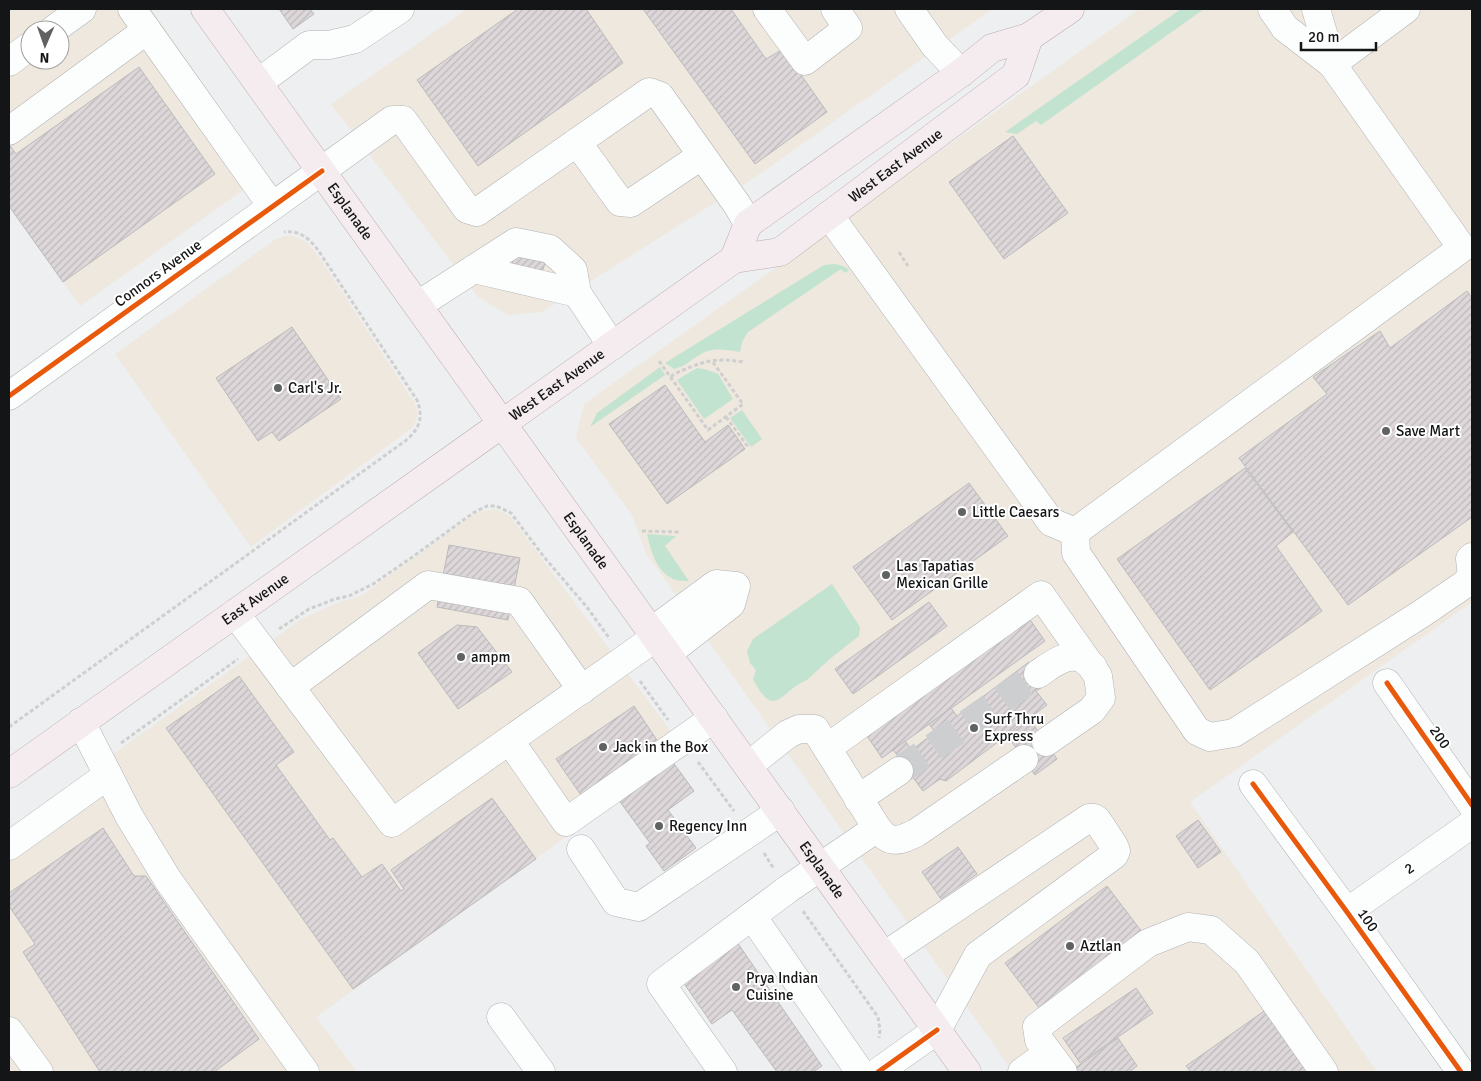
<svg xmlns="http://www.w3.org/2000/svg" width="1481" height="1081" viewBox="0 0 1481 1081" font-family="Signika,sans-serif">
  <style>
    .commercial { fill: #efe8de; fill-rule: evenodd }
    .grass { fill: #c2e3d0 }
    .building { fill: url(#building-hatch); stroke: #babbbb }
    .lines { fill: none; stroke-linecap: round; stroke-linejoin: round }
    .minor-tunnel { stroke: #cccecf; stroke-width: 28; stroke-dasharray: 28 14; stroke-linecap: butt }
    .minor-casing { stroke: #b1b2b4; stroke-width: 29 }
    .major-casing { stroke: #bbadb2; stroke-width: 29 }
    .path { stroke: #cfcfcf; stroke-width: 3; stroke-dasharray: 4 2.5; stroke-linecap: butt }
    .minor { stroke: #fcfdfd; stroke-width: 28 }
    .major { stroke: #f4ecee; stroke-width: 28 }
    .cycleway-casing { stroke: #fff; stroke-width: 8 }
    .cycleway { stroke: #e8590c; stroke-width: 5 }
    .poi-dot { fill: #606162; stroke: #fff; stroke-width: 2 }
    .labels { text-anchor: middle; dominant-baseline: central; stroke-width: 4; stroke-linejoin: round; paint-order: stroke }
    .street-label { font-size: 15px; fill: #141516; stroke: #fff }
    .poi-label { font-size: 15px; fill: #141516; stroke: #fff; text-anchor: start }
  </style>
  <defs>
    <pattern id="building-hatch" width="6" height="6" patternUnits="userSpaceOnUse" patternTransform="scale(1.25)"><rect width="6" height="6" fill="#ddd7da"/><path d="M-1 1l2-2M0 6l6-6M5 7l2-2" fill="none" stroke="#bdb8ba"/></pattern>
  </defs>
  <rect width="100%" height="100%" fill="#edeff0"/>
  <!-- commercial -->
  <g class="commercial">
    <path d="M9 9H151L266 174 80 306 9 206ZM30 30H60V60H30Z"/>
    <path d="M467 9H992L757 176 542 312 508 315 478 297 331 104Z"/>
    <path d="M1140 9H1472V602L1190 802 1377 1072H1013L646 553 632 515 576 438 584 404Z"/>
    <path d="M289 235 299 238 308 243 321 260 414 402 417 409V418L413 427 251 547 115 354 276 239Z"/>
    <path d="M495 509 510 516 684 749 536 859 316 1017 357 1072H9V829L300 620 339 602 361 596 474 514 482 511Z"/>
  </g>
  <!-- grass -->
  <g class="grass">
    <path d="M1181 9H1204L1041 125 1036 121 1017 134 1005 132Z"/>
    <path d="M835 264 843 266 849 270 845 273 841 269 748 332 742 342 740 352C723 349 710 347 696 357 689 362 683 367 674 369L665 363 816 270 824 265Z"/>
    <path d="M660 367 665 375 590 427 597 413Z"/>
    <path d="M697 368C701 368 715 372 718 374L733 399 704 419 677 380Z"/>
    <path d="M742 410 762 439 751 447 730 418Z"/>
    <path d="M647 534 676 536 665 546 689 581C684 581 678 581 673 579 656 571 651 551 647 534Z"/>
    <path d="M832 584 860 627 859 636 831 658 807 680C781 690 775 722 753 679L756 670 750 663 747 651 753 639Z"/>
  </g>
  <!-- building -->
  <g class="building">
    <path d="M279 9H310L314 14 293 29Z"/>
    <path d="M518 9H586L623 63 478 166 417 80Z"/>
    <path d="M643 9H731L766 59 783 49 827 112 755 164Z"/>
    <path d="M139 67 215 174 63 282 9 206V144L16 154Z"/>
    <path d="M1013 136 1068 213 1004 259 949 182Z"/>
    <path d="M516 251 546 260 540 279 510 270Z"/>
    <path d="M1467 291 1472 298V517L1348 605 1239 458 1327 394 1313 377 1380 331 1390 348Z"/>
    <path d="M292 327 341 399 279 441 272 432 258 441 216 378Z"/>
    <path d="M665 385 705 442 728 425 745 449 667 504 609 424Z"/>
    <path d="M1245 468 1293 532 1276 546 1322 611 1210 690 1117 559Z"/>
    <path d="M969 483 1008 536 892 620 853 567Z"/>
    <path d="M449 545 520 558 508 620 437 607Z"/>
    <path d="M929 602 947 626 853 694 835 669Z"/>
    <path d="M1028 617 1045 641 882 758 865 733Z"/>
    <path d="M457 625 477 627 512 672 458 709 418 653Z"/>
    <path d="M1029 662 1046 685 1036 691 1047 705 946 781 940 779 923 791 911 775 892 761 898 756 893 750 905 741 912 750 935 732 929 724 951 708 957 716Z"/>
    <path d="M239 676 294 752 276 765 330 840 333 838 362 877 382 864 401 891 404 889 391 870 492 798 536 859 353 989 166 728Z"/>
    <path d="M634 706 663 749 585 801 556 759Z"/>
    <path d="M1029 718 1057 759 1035 775 1007 735Z"/>
    <path d="M672 761 694 791 668 810 696 848 664 871 646 846 650 843 618 799Z"/>
    <path d="M1198 820 1221 852 1198 868 1176 836Z"/>
    <path d="M103 828 134 876H146L259 1039 214 1072H100L23 952 35 944 9 906V893Z"/>
    <path d="M958 847 977 874 941 899 922 872Z"/>
    <path d="M1107 886 1142 932 1040 1009 1005 963Z"/>
    <path d="M737 942 822 1066 813 1072H777L732 1010 712 1024 683 982Z"/>
    <path d="M1136 988 1153 1013 1080 1063 1063 1038Z"/>
    <path d="M1267 1009 1308 1072H1191L1186 1066Z"/>
    <path d="M1118 1038 1137 1066 1129 1072H1078L1075 1068Z"/>
  </g>
  <g class="lines">
    <!-- minor-tunnel -->
    <path class="minor-tunnel" d="M899 771 1038 674"/>
    <!-- minor casing -->
    <g class="minor-casing">
      <g id="minor">
        <path d="M132 9 272 206"/>
        <path d="M767 9 805 61 848 28 835 9"/>
        <path d="M909 9 935 46 961 73"/>
        <path d="M1316 9 1332 64"/>
        <path d="M53 30 82 9"/>
        <path d="M9 62 30 46"/>
        <path d="M1332 64 1406 9"/>
        <path d="M258 83 309 45H329L355 39 400 9"/>
        <path d="M9 131 147 30"/>
        <path d="M577 142 620 202 631 203 701 156"/>
        <path d="M829 215 1051 522 1075 532 1462 248 1332 64 1285 28 1272 9"/>
        <path d="M474 269 577 293"/>
        <path d="M418 305 516 242 550 249 573 270 577 293 612 346"/>
        <path d="M9 396 392 120H403L467 209 477 212 649 92 660 96 738 206 748 224"/>
        <path d="M1075 532 1076 553 1197 731 1210 737 1234 733 1421 614 1465 584 1472 576 1470 559 1472 557"/>
        <path d="M235 613 392 823 656 637"/>
        <path d="M652 631 716 584 736 586 731 604 668 653"/>
        <path d="M1038 674C1050 666 1067 651 1083 659 1086 661 1090 665 1093 667"/>
        <path d="M1387 683 1472 805"/>
        <path d="M290 687 428 585 519 601 582 690"/>
        <path d="M81 722 129 816 168 880 305 1072"/>
        <path d="M510 741 566 822 714 718"/>
        <path d="M827 748 1041 595 1098 676 1101 698 1092 710 1046 742"/>
        <path d="M748 766 788 734 799 729H815L877 828C890 845 899 841 916 833L1024 759"/>
        <path d="M1253 784 1347 912 1461 1072"/>
        <path d="M858 799 899 771"/>
        <path d="M9 846 108 775"/>
        <path d="M581 849 616 902 639 907 781 811"/>
        <path id="s1" d="M1347 912 1472 824"/>
        <path d="M752 916 860 1072"/>
        <path d="M501 1017 541 1072"/>
        <path d="M9 1031 39 1072"/>
        <path d="M723 1072 661 984 788 889 877 828"/>
        <path d="M878 1072 937 1030 978 955 1114 855 1116 851 1114 846 1097 820 1094 818H1089L884 956"/>
        <path d="M1022 1072 1048 1053"/>
        <path d="M1063 1072 1039 1040 1037 1027 1148 943 1188 927 1211 930 1247 962 1324 1072"/>
      </g>
    </g>
    <!-- major casing -->
    <g class="major-casing">
      <g id="major">
        <path id="s2" d="M205 9 967 1072"/>
        <path d="M734 259 748 224 961 73 992 48 1029 37 1070 9"/>
        <path id="s3" d="M9 774 734 259 780 252 1016 75 1029 37"/>
      </g>
    </g>
    <!-- path -->
    <g class="path">
      <path d="M899 252 908 266"/>
      <path d="M659 361 708 430 743 404 712 361"/>
      <path d="M671 377 674 374C702 362 712 357 744 362"/>
      <path d="M726 417 748 447"/>
      <path d="M642 531 679 532"/>
      <path d="M279 629 309 609 335 599 349 596 373 584 411 558 473 513 487 506H496L511 513 544 557 586 606 610 639"/>
      <path d="M640 681 668 720"/>
      <path d="M9 727 405 441C419 430 424 418 417 400L318 250C309 238 299 230 284 232"/>
      <path d="M121 743 238 659"/>
      <path d="M698 762 734 811"/>
      <path d="M764 853 774 869"/>
      <path d="M803 911 878 1017 880 1030 879 1038"/>
    </g>
    <!-- minor -->
    <use href="#minor" class="minor"/>
    <!-- major -->
    <use href="#major" class="major"/>
    <!-- cycleway casing -->
    <g class="cycleway-casing">
      <g id="cycleway">
        <path d="M9 396 322 171"/>
        <path d="M1387 683 1472 805"/>
        <path d="M1253 784 1347 912 1461 1072"/>
        <path d="M878 1072 937 1030"/>
      </g>
    </g>
    <!-- cycleway -->
    <use href="#cycleway" class="cycleway"/>
  </g>
  <!-- markers -->
  <g class="poi-dot">
    <circle cx="278" cy="388" r="5"/>
    <circle cx="1386" cy="431" r="5"/>
    <circle cx="962" cy="512" r="5"/>
    <circle cx="886" cy="575" r="5"/>
    <circle cx="461" cy="657" r="5"/>
    <circle cx="974" cy="728" r="5"/>
    <circle cx="603" cy="747" r="5"/>
    <circle cx="659" cy="826" r="5"/>
    <circle cx="1070" cy="946" r="5"/>
    <circle cx="736" cy="987" r="5"/>
  </g>
  <g class="labels">
    <!-- street labels -->
    <g class="street-label">
      <text stroke="none"><textPath href="#s3" startOffset="1080">West East Avenue</textPath></text>
      <text stroke="none"><textPath href="#s2" startOffset="249">Esplanade</textPath></text>
      <text transform="translate(158 273) rotate(-36)">Connors Avenue</text>
      <text stroke="none"><textPath href="#s3" startOffset="672">West East Avenue</textPath></text>
      <text stroke="none"><textPath href="#s2" startOffset="654">Esplanade</textPath></text>
      <text stroke="none"><textPath href="#s3" startOffset="302">East Avenue</textPath></text>
      <text transform="translate(1440 737) rotate(55)">200</text>
      <text stroke="none"><textPath href="#s1" startOffset="76">2</textPath></text>
      <text stroke="none"><textPath href="#s2" startOffset="1059">Esplanade</textPath></text>
      <text transform="translate(1368 920) rotate(55)">100</text>
    </g>
    <!-- poi labels -->
    <g class="poi-label">
      <text x="288" y="388">Carl's Jr.</text>
      <text x="1396" y="431">Save Mart</text>
      <text x="972" y="512">Little Caesars</text>
      <text x="896" y="566">Las Tapatias<tspan x="896" dy="17">Mexican Grille</tspan></text>
      <text x="471" y="657">ampm</text>
      <text x="984" y="719">Surf Thru<tspan x="984" dy="17">Express</tspan></text>
      <text x="613" y="747">Jack in the Box</text>
      <text x="669" y="826">Regency Inn</text>
      <text x="1080" y="946">Aztlan</text>
      <text x="746" y="978">Prya Indian<tspan x="746" dy="17">Cuisine</tspan></text>
    </g>
  </g>
  <!-- border -->
  <rect width="1481" height="1081" fill="none" stroke="#141516" stroke-width="20"/>
  <!-- north arrow -->
  <g transform="translate(45 45) rotate(182)"><circle r="24" fill="#ffffff" stroke="#a1a1a2"/>
  <path d="M0-4L9 19L0 12L-9 19Z" fill="#606162"/>
  <text y="-8" font-size="14" font-weight="bold" text-anchor="middle" fill="#141516">N</text>
  </g>
  <!-- scale -->
  <path d="M1301 42v8h75v-8" fill="none" stroke="#141516" stroke-width="2.5"/>
  <text x="1308" y="42" font-size="15" fill="#141516" stroke="#ffffff" stroke-width="4" paint-order="stroke">20 m</text>
</svg>
